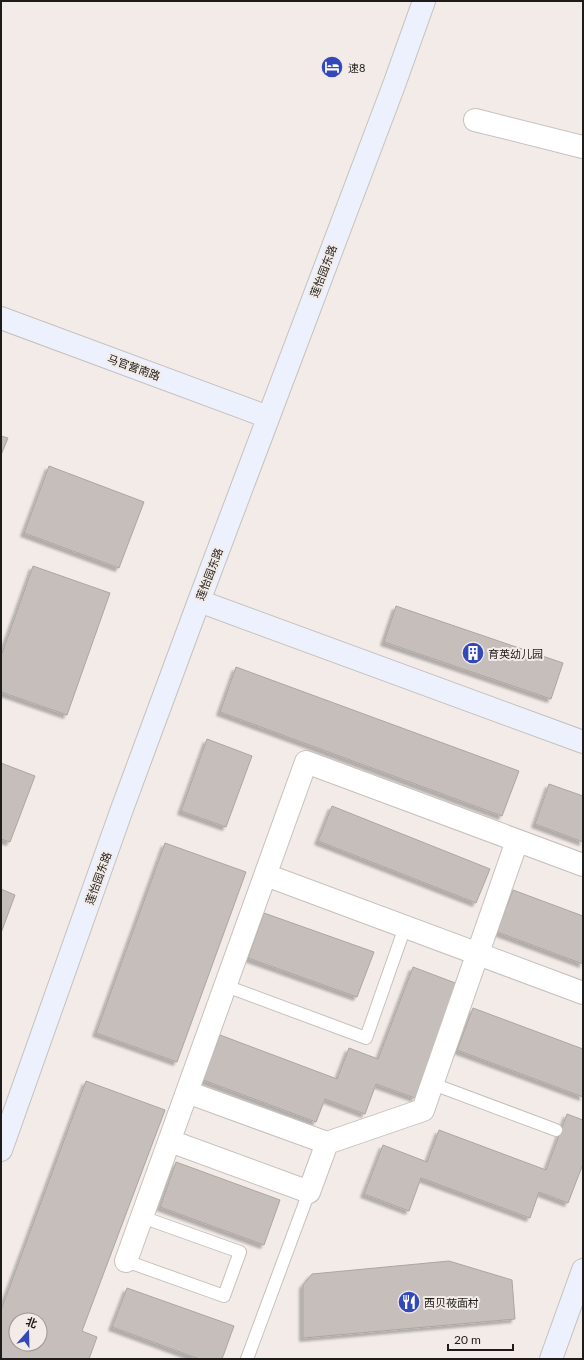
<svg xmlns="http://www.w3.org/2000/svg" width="584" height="1360" viewBox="0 0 584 1360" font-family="Lato,'Noto Sans SC',sans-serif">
<defs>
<filter id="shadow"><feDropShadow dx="-3.5" dy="3.5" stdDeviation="1" flood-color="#0004"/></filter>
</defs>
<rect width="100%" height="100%" fill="#f2ebe7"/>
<path fill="#c5bebb" stroke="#aca6a3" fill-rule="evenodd" filter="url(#shadow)" d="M1,436L8,438L1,455Z
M49,466L144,502L119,568L24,533Z
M33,566L110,593L67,715L1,692V656Z
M396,606L563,663L551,699L384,642Z
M236,667L519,771L502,816L220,712Z
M207,739L252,756L226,827L181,811Z
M1,763L35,776L10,842L1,839Z
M549,784L583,796V842L535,824Z
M332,806L490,869L476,903L318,841Z
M165,843L246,872L177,1062L96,1033Z
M1,889L15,895L1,933Z
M513,890L583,916V964L497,932Z
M264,913L374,952L357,997L248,958Z
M413,967L458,984L415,1098L376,1084L365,1114L325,1099L316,1122L203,1080L220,1035L337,1079L349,1048L378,1059Z
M473,1008L583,1049V1097L457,1050Z
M86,1081L165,1110L82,1331L97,1337L89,1359H1V1310ZM16,1320H40V1344H16Z
M567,1114L583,1120V1164L568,1203L539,1192L530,1218L421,1178L409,1211L364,1194L383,1145L427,1162L439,1130L546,1170Z
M176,1162L280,1200L264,1245L160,1207Z
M449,1261L512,1280L515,1319L303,1338V1285L312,1274Z
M127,1288L234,1326L222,1359H199L112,1327Z"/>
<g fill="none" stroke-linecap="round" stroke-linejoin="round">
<g stroke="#c7c1bd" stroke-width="14">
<path id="lane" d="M226,986L366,1038L405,927
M433,1084L556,1130
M126,1261L224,1296L240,1252L142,1217
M247,1359L309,1192"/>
</g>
<g stroke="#c7c1bd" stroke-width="24">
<path id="street" d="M475,120L583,147
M266,875L583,993
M170,1141L309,1192L327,1143L187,1092
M327,1143L423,1110L517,841
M126,1261L306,762L583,865"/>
</g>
<g stroke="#c7c1bd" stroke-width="24">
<path id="secondary" d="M1,318L268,417
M199,601L583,742
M1,1150L122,809L199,601L394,85L424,1
M551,1359L583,1270"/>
</g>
<use href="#lane" stroke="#fff" stroke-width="12"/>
<use href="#street" stroke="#fff" stroke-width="22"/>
<use href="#secondary" stroke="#ecf1fd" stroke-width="22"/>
</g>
<defs>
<g id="hotel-disc" transform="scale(1.15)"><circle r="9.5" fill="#3348b9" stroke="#f2ebe7"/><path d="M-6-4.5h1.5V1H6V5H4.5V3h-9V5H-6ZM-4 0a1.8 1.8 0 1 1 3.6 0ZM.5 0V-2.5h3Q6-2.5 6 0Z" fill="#fff"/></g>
<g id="building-disc" transform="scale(1.15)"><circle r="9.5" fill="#3348b9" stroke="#f2ebe7"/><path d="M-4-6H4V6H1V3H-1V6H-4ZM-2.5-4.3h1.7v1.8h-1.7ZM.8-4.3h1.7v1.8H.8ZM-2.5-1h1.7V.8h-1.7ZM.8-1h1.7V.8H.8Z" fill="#fff"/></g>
<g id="restaurant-disc" transform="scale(1.15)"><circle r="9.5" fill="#3348b9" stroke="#f2ebe7"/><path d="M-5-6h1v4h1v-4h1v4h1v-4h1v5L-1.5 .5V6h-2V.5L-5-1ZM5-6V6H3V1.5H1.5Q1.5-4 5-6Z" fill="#fff"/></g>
</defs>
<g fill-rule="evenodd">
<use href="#hotel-disc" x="332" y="67"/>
<use href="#building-disc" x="473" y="653"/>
<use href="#restaurant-disc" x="409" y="1302"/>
</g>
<g text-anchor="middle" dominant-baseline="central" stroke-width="4" stroke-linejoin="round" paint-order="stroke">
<g font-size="11" fill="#1e1c1a" stroke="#f2ebe7" text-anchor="start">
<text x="348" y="67">速8</text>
<text x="488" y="653">育英幼儿园</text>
<text x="424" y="1302">西贝莜面村</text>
</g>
<g font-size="11" fill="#1e1c1a" stroke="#f2ebe7">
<text transform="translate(323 271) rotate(-69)">莲怡园东路</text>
<text transform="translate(134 367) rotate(20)">马官营南路</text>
<text transform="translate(209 574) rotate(-69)">莲怡园东路</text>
<text transform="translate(98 878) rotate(-70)">莲怡园东路</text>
</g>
</g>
<rect width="584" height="1360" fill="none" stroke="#1e1c1a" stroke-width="4"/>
<g transform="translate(28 1332) rotate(20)"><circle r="19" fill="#f2ebe7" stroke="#9d9895"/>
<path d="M0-3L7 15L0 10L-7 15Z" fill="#3348b9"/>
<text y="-6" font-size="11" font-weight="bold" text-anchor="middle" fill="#1e1c1a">北</text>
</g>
<path d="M448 1344v6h65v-6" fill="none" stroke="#1e1c1a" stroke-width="2"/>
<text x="454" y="1344" font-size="12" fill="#1e1c1a" stroke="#f2ebe7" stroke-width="3" paint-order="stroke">20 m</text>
</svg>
